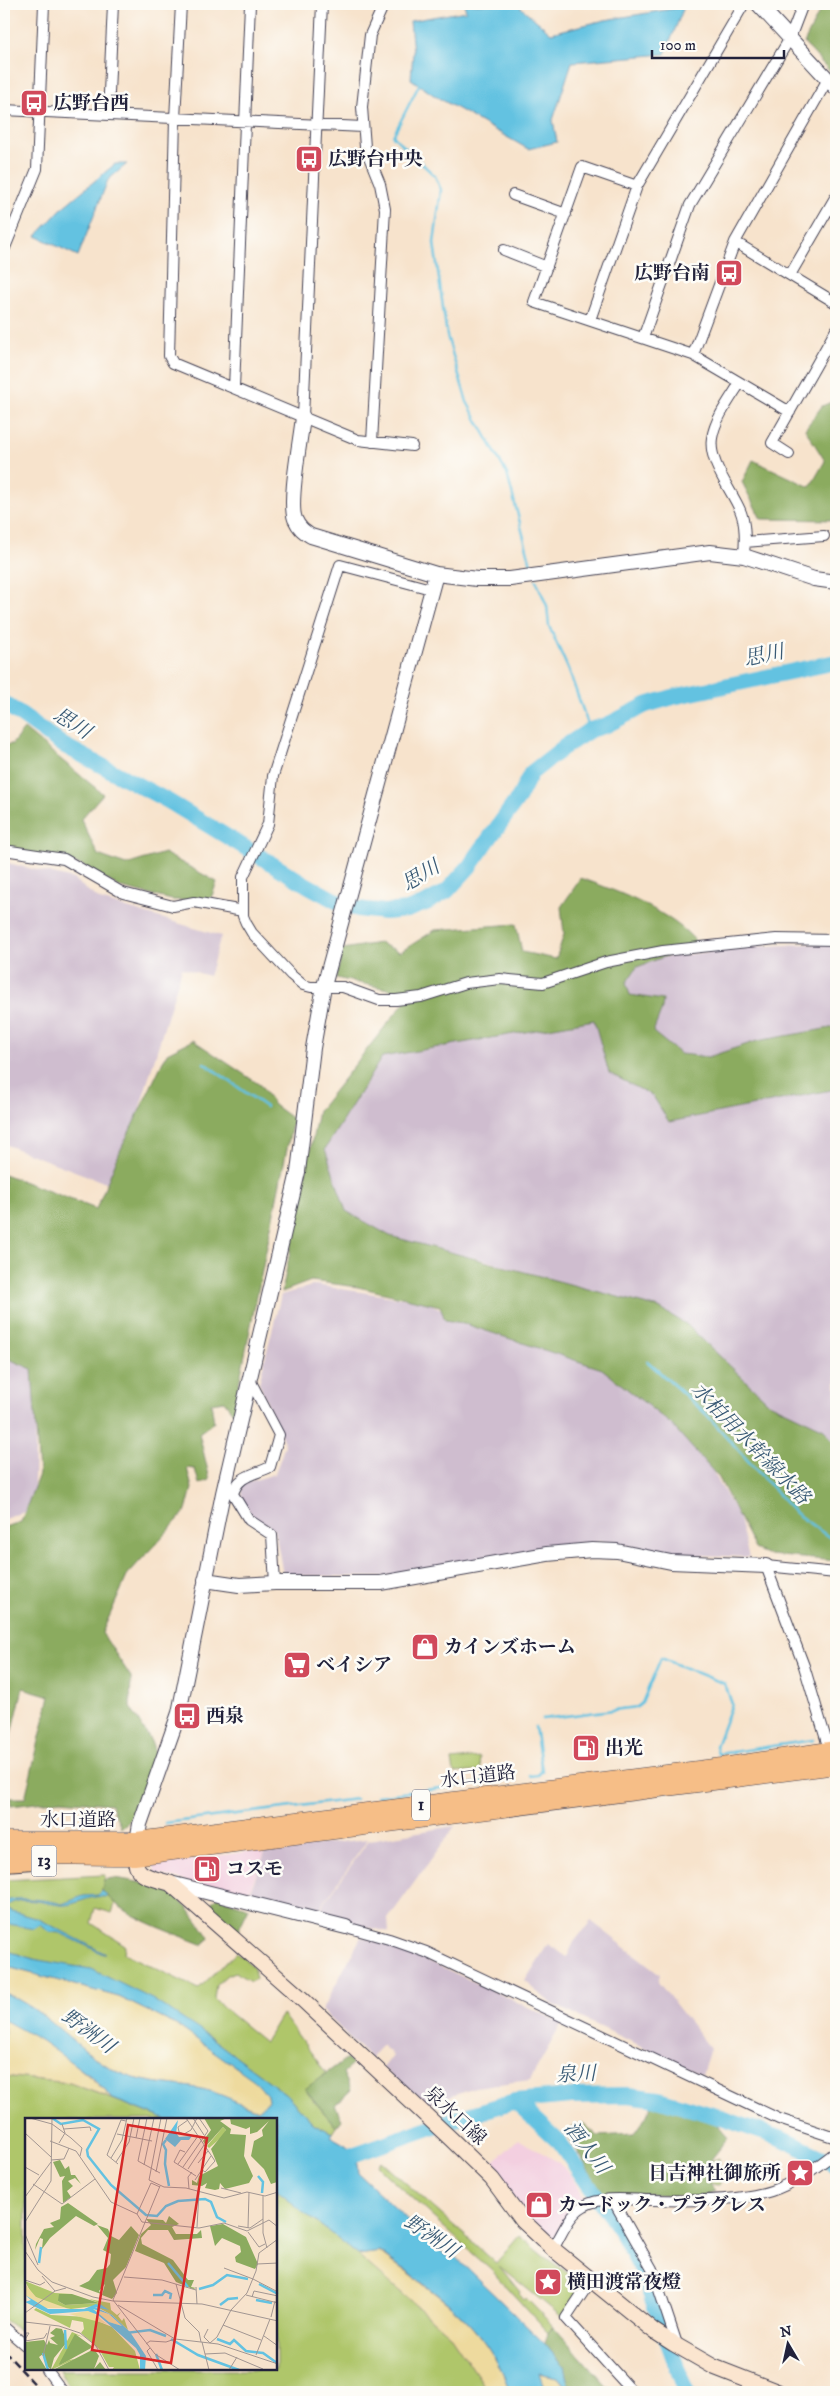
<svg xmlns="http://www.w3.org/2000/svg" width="840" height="2396" viewBox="0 0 840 2396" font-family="'IM FELL DW Pica','Noto Serif JP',serif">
<rect width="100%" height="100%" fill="#fdfcf7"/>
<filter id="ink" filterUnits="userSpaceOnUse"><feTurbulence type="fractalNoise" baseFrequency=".02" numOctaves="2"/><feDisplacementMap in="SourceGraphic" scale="10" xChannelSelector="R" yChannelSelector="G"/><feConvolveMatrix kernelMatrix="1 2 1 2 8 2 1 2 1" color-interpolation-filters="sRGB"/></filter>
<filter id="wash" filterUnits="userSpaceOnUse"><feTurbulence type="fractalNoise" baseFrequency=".0096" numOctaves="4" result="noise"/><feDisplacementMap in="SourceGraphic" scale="20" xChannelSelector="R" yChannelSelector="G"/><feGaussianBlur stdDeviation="1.12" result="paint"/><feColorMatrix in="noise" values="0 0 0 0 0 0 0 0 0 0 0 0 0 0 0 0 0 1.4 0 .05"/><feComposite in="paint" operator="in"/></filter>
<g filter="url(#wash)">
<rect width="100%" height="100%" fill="#f7e3cc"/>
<path fill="#f3cfe0" d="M266,1849L247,1897L155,1873L154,1865Z
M518,2139L558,2162L572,2176L584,2201L576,2206L553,2241L532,2222L489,2167Z"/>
<path fill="#cfbdcf" d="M4,862L73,879L100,900L221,936L209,976L182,968L123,1163L106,1183L4,1144Z
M827,943L836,944V1454L770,1407L655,1309L488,1261L387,1237L344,1212L323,1148L381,1055L642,960L750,947Z
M315,1285L427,1302L476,1328L601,1367L697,1444L738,1516L749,1557L675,1554L601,1541L381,1577L283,1575L275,1530L253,1516L242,1503L241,1484L275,1474L285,1445L259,1383L281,1295Z
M4,1352L38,1359L33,1509L4,1519Z
M455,1826L388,1919L389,1932L316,1915L369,1840Z
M368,1839L316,1914L248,1897L266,1850Z
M591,1921L660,1974L658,1982L710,2048L702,2075L552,2004L525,1981L548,1944L567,1957L574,1942Z
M361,1937L403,1949L562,2023L530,2080L475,2087L422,2106L383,2068L393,2055L382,2045L370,2058L322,2010Z"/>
<path fill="#afc66b" stroke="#687453" d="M480,1757L481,1771L454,1773L452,1760Z
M105,1875L102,1891L115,1904L112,1913L95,1908L91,1923L125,1945L124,1953L198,1989L236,1953L253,1966L256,1979L250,1982L236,1972L227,1975L216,1985L214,1998L222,2007L265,2042L282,2014L327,2074L305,2090L336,2127L332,2133L313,2123L286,2094L207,2035L38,1960L4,1950V1880Z
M4,2076L70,2083L167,2120H26V2335L4,2320Z
M719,2158L720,2185L703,2184L702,2172L706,2163Z
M381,2161L496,2263L519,2236L543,2256L584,2284L562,2317L499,2266L520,2292L519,2294L524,2300L526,2298L553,2326L548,2333L491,2270L383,2172L378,2165Z
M276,2190L358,2255L451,2336L489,2392H73L59,2370H276Z"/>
<path fill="#8bab5f" stroke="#56664d" d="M823,4H836V78L804,43Z
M836,400V520L761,519L742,482L753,460L810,487L825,461L805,429L822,406Z
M24,729L103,794L81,819L98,855L126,865L164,853L217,882L210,901L172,900L121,888L82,865L4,847V745L12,744Z
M581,878C619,892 673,912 698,944L637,967L626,983L630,995L663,1000L662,1009L653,1032L680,1054L708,1057L757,1041L836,1027V1089L669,1122L653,1096L609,1073L594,1020L382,1057L325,1149L346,1211L390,1236L659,1308L686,1324L769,1403L824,1429L836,1445V1561L769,1555L755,1549L719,1478L671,1424L602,1369L462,1323L445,1320L440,1306L358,1287L311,1281L282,1292L318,1111L411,994L336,978L343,949L379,943L400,952L435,930L516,924L522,952L556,959L564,934L561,907Z
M193,1040L260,1085L274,1105L293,1119L233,1413L224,1401L211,1403L214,1422L199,1433L210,1480L199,1484L195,1469L187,1468L192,1488L186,1511L128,1574L102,1633L131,1677L130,1707L152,1743L157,1759L131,1819L121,1828L111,1804L61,1800L11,1806L10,1798H25L50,1696L23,1688L11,1738L4,1736V1527L21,1522L39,1474L32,1369L4,1357V1174L96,1209L121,1149L167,1053Z
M113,1878C164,1885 181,1892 209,1938L204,1945C170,1931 127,1919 102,1891L104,1880Z
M217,1897L249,1908L236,1935L215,1918L209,1905Z
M347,2058L353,2064L343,2073L351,2090L335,2105L342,2120L336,2127L305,2089Z
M652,2104L712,2119L728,2138L703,2170L707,2183L715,2190L702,2197L636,2193L606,2195C589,2178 581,2152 566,2132L572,2126L583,2123L598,2136L634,2134L646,2117Z
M553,2326L612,2392H570L564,2367L545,2344L548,2333Z"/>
<path fill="#eeda9e" stroke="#887e6c" d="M4,1966L119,1997L178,2026L254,2079L267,2095L268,2101L258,2110C238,2103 217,2092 197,2088C169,2083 142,2084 116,2071C75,2049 47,2010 4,1993Z
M4,2020C41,2036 85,2070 113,2099L70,2083L4,2076Z
M379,2252C435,2294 487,2323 510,2392H489L451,2336L358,2255Z
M538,2373L558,2377L569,2392H546Z"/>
<path fill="#63c2e1" stroke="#42728e" d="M464,4H517L551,33L605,20L684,7L665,54L572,62L553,120L557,142L528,149L435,96L411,79L413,52L410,21L466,11Z
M115,164H127L108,180L78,256L36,236L63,207Z
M102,1891L107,1895L105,1897C89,1894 74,1907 60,1905C45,1903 19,1895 7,1906L5,1909L39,1919L106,1954H103L60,1933L50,1932L40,1925L34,1929L4,1923V1906L9,1900C22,1897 50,1900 62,1904L83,1896L98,1895Z
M4,1950L38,1960L91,1969L152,1999L207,2035L286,2094L313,2123L332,2133L330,2136L351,2148L357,2146L362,2153L357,2163L358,2173L446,2256L451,2253L545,2344L564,2367L570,2392L558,2377L539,2373L546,2392H510C487,2323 435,2293 380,2252L358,2255L276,2190V2120H167L113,2099L93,2078L42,2041L4,2020V1993C47,2010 75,2049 116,2071C142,2084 169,2083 197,2088C217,2091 238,2103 257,2110L268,2101L267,2095L254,2080L178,2026L119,1997L4,1966Z"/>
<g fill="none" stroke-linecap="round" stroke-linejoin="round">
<path stroke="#63c2e1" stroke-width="2.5" d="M419,85L393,136L435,176L441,190L434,243L447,336L467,402L507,474L533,572
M536,580L547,606L549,626L569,671L590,730
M204,1063L266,1107
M647,1361L706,1414L795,1513L836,1542
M542,1719L637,1707L642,1703L661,1658L725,1684L732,1704L716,1746L718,1754L813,1740
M530,1776L538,1775L542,1771L535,1727
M377,1796L512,1779
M165,1823L356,1799
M835,2164L836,2163"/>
<path stroke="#63c2e1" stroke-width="16" d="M4,703L63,745L168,801L307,885L338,902L358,909L385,912L407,910L426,903L447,891L469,867L519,797L531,773L564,747L590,730L607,725L646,705L673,697L836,662
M515,2101L560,2143L620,2230L642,2271L686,2392
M341,2159L452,2120L515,2101L571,2096L628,2095L658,2099L712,2115L780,2138L836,2164"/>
</g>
</g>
<g filter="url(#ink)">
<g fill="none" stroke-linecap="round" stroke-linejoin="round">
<g stroke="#423f51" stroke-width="12">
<path id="minor" d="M181,4L175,119L169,356L173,363L358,440L412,446
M4,110L363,127
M108,115L113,4
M637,186L582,167L534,302L693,355L790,412
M513,195L566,214
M735,242L836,303
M4,250L37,169L44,4
M504,250L547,267
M790,275L836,196
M590,320L637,186L744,4
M643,338L690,205L790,38L803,4
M693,355L735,242L828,79
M740,383C730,399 715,419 712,438C708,462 731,489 740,510C746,524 745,541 744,556
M234,388L250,4
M303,417L322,4
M372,442L385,209L380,184L365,147L362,107L370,35L384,4
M789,454L772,443L836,330
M745,542L824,536
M431,589L340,565L273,776L268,824L243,877V916L246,923L252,933L291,975L303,985L311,987H343L379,1000H396L421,997L466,983L500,979L543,983L606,962L663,951L776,939L836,940
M4,850L64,859L123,893L173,906L194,902L243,911
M251,1382L279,1435L270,1467C254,1475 238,1475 233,1494L249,1520L272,1535L275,1583
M831,1756L804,1666L766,1566L836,1573
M346,1927L389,1939L426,1952L779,2119L836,2138
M613,2200L652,2269L678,2347
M553,2249C562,2234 569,2214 584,2206C603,2195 632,2200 652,2200C684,2201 741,2201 771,2191C795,2183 816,2168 836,2152
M592,2279L566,2318L633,2392
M4,2327L26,2346
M47,2370L63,2392"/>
</g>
<g stroke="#423f51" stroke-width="16">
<path id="tertiary" d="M758,4L836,88
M303,417C301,438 288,502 295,519C299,528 303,531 311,536L436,574L477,579H510L710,552L744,556L814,579L836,582
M205,1580L239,1585L275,1583H381L547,1554L592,1550L617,1551L671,1562L766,1566
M137,1841L140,1824L179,1713L223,1493L298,1172L313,1048L324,986L436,574
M170,1883L346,1927"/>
</g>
<g stroke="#423f51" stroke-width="17">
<path id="secondary" d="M137,1845C130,1876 145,1876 170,1883L302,1999L451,2139L492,2179L523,2221L553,2249L654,2331L674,2344L714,2367L778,2392"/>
</g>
<g stroke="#423f51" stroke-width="18">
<path id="primary" d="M4,1863L34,1861"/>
</g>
<g stroke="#423f51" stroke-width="19">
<path id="trunk" d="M4,1841H137L722,1767L836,1750
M4,1853C47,1856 91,1856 134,1856L836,1765"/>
</g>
<use href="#minor" stroke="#fff" stroke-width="10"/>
<use href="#tertiary" stroke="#fff" stroke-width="14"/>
<use href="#secondary" stroke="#fbe5cf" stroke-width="15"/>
<use href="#primary" stroke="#f6be87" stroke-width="16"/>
<use href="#trunk" stroke="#f6be87" stroke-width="18"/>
<path stroke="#22223b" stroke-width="2.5" stroke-dasharray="8 4" stroke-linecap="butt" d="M4,2351L42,2392"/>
</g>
</g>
<defs>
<g id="bus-square" transform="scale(1.4375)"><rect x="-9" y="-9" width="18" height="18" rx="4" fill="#d1495b" stroke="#fdfcf7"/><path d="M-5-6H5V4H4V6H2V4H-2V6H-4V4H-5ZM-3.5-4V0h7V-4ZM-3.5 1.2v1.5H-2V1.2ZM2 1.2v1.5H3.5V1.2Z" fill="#fff"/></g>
<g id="shop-square" transform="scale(1.4375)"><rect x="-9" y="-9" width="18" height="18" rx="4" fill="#d1495b" stroke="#fdfcf7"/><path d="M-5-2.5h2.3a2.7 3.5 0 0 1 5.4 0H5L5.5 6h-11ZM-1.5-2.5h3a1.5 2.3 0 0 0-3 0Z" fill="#fff"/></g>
<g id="supermarket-square" transform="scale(1.4375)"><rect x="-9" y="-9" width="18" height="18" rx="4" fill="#d1495b" stroke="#fdfcf7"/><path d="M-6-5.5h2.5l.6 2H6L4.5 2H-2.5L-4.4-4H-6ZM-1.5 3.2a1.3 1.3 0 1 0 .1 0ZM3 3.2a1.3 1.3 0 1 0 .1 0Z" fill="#fff"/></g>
<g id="fuel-square" transform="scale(1.4375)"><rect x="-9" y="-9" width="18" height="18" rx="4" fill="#d1495b" stroke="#fdfcf7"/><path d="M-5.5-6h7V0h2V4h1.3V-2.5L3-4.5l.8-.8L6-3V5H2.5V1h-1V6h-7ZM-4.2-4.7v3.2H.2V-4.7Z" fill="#fff"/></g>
<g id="sight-square" transform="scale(1.4375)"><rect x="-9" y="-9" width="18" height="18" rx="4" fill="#d1495b" stroke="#fdfcf7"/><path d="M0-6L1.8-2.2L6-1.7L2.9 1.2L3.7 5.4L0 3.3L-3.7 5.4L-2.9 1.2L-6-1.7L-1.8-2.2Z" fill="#fff"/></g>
</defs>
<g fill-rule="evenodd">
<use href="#bus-square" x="34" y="103"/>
<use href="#bus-square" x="309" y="159"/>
<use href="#bus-square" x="729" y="273"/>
<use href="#shop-square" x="425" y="1647"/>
<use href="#supermarket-square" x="297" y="1665"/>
<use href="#bus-square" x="187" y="1716"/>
<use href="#fuel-square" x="586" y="1748"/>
<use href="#fuel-square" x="207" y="1869"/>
<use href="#sight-square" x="800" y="2173"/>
<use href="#shop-square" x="539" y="2205"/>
<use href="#sight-square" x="548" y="2282"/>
</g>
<g text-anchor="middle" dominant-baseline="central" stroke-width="5" stroke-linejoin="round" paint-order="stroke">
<g fill="#fdfcf7" stroke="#646373" stroke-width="1">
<rect x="412" y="1789.5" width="18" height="31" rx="4"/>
<rect x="31.5" y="1845.5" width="25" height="31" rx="4"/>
</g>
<g font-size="18" font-weight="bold" fill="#22223b">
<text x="421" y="1805">1</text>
<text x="44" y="1861">13</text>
</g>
<g font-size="19" font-weight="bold" fill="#22223b" stroke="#fdfcf7" text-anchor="start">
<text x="53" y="103">広野台西</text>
<text x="328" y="159">広野台中央</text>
<text x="710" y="273" text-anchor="end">広野台南</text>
<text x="444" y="1647">カインズホーム</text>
<text x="316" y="1665">ベイシア</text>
<text x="206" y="1716">西泉</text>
<text x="605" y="1748">出光</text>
<text x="226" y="1869">コスモ</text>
<text x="781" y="2173" text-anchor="end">日吉神社御旅所</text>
<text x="558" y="2205">カードック・プラグレス</text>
<text x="567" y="2282">横田渡常夜燈</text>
</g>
<g font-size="19" fill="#22223b" stroke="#fdfcf7">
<text transform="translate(478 1777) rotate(-7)">水口道路</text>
<text x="78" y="1820">水口道路</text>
<text transform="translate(455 2116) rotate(43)">泉水口線</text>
</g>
<g font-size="20" font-style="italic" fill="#395a75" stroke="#fdfcf7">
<text transform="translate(764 656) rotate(-12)">思川</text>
<text transform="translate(72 724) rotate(32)">思川</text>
<text transform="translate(421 876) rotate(-31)">思川</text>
<text transform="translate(750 1444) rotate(46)">水柏用水幹線水路</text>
<text transform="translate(88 2032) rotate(36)">野洲川</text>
<text transform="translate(576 2075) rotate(-3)">泉川</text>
<text transform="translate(586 2148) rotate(52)">酒人川</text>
<text transform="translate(431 2237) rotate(34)">野洲川</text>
</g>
</g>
<g transform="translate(25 2118)">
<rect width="252" height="252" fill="#f7e3cc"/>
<path d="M198,9L201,12L198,18L184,30L182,28ZM0,163L30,175L47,176L33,183L40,187L74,185L64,181L85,185L86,192L92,197L96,194L93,198L97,203L99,200L103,212L87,197L70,188L46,191L25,187L7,177ZM11,190L26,197L63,199L87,209L110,233L115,252H87L89,249H84L74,231L56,215L59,211L58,204L47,202L45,210L9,192ZM47,214L58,219L51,217L35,247L44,242L50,241L26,252Z" fill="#afc66b"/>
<path d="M179,0H202L195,3L206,11L205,16L221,17L219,38L228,58L224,65L200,71L195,65L194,71L190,72L180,70L182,65L177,68L167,67V62L172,65L174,58L193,48L186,31L201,12L198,9L181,28L178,23L186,12ZM205,0H252V64L246,66L239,51L226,38L229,23L238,18L237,12L244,3L232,14L225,16V9L221,11L206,6ZM35,42L40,51L44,48L46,57H50L56,66L50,60L43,63L48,68L42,73L46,79L38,85L37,63L40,58L35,59L28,44ZM43,85L73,106L69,108L51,98L25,120L17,131L18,121L15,120L10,132L11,126L19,111L29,109L25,105L35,101L36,89ZM144,98L154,106L147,109L151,116H172L176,112L177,120L149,122L143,112H123L116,120L117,126L148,142L163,162H169L166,169L171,170L168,171L151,164L139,145L110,133L116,116L126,107L121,101L138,102L141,105ZM198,106L221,119L233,146L230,151L211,144L210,139L216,134L215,128L197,120L190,128L185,108ZM72,107L83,111L86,118L94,122L106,108L114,117L101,149L88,162L92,175L87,181L77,177L80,166L74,173L76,176L54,168L64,163L72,152L82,150L85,146L86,136L78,132L83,120ZM34,176H47L74,185L40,187L33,183ZM31,210L37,211L42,224L29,240L26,251L21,248L18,236L14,239L22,252H0V224L19,222L22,227L24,222L25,225L33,227L25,220L30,218L25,215ZM50,216L68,229L35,247L34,246ZM69,231L74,238L69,251L75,244L81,252H28Z" fill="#8bab5f"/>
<path d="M0,166L11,179L41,190H20L0,177ZM67,191L84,196L97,208L84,204ZM67,194L82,206L44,196L63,193Z" fill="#eeda9e"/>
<path d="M153,2L151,15L154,19L167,18L164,22H156L150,29L140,21ZM0,177L23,191H59L71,186L73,187L76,186H84H75L84,192L70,189L87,197L105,214L121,238L120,252H115V237L111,230L73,197L63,193L25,196L0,184L6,182ZM68,191L84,196L97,208L84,204Z" fill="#63c2e1" fill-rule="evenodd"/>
<path fill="none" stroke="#63c2e1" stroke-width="2.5" d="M27,0L36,6L58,2L74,11L62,32L63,38L86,67L121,97L132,98L141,88L153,83L180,81L186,84L192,99L201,104M141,22L138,26L141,32L140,46L144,68M233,58L238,64L237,75M14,145L16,129M143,145L163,169M234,166L253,176M174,171L188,167L202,157L223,161M128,177H137L140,173L146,176L145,181M231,182L247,185M195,187L203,181L213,180M40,212L41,231M101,215L125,212L141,218M146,221L173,237L214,252M192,221L205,226L209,222L221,233L238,235L252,245M18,235L23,252M131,236L137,252"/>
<path fill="none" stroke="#a29692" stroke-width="1" d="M5,0L27,6L46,20L57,30L55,38M122,0L113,43L135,55M136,0L124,62L139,69L161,70L199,80L222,74L240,78L253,74M161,0L190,43L180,54L176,51M168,0L179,17M163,2L153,9L154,14L159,16L166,12L172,0M39,11L65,9L66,13M0,15L26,39M92,16L127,23M111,20L115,0M25,23L51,33L86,84L112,96M34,25L40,15L37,6M160,34L155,32L149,44L171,58M86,40L97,22L102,0M26,42L39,41L44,30M91,44L104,24L109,0M173,45L183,33M93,46L82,37L96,2L101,3M153,46L173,18M119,47L129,0M0,49L14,57M158,49L183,13L174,0M163,51L179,27M131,54L142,0M170,62L186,38M8,66L37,86L70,61M135,69L126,65L122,74L112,96L117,104L174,110L199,105L222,113L244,102L253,109M196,70L216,75M164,71L163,59L167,54M238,78V115L242,130M0,79L26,44M0,104L26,63L27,0M213,108L225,110L238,101M172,109L174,74M223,110L224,74M223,114L234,129L240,126M0,116L13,147M0,133L13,152L27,164L68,179L88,183L177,186L253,203M232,146L253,145M199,150L228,161M17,158L30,173M99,159L137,162L171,172M228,161L253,174M0,162L15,167L20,164M151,166L160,200L174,214L176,224M171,169L172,186M221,177L253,185M227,179L229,173L253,178M88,182L135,68M88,182L130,236L155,252M93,187L150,221L193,226L253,246M206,192L222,175L231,153L234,135L253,121M0,195L30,173L41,170M246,199L250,183M0,204L34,208L55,215L71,228L84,252M198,207L236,222M183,211L179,219L185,225L192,219L206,192M239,218L253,228M0,223L19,220L22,215M1,223V215H4L1,220M177,224L184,252M121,226L125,223L141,224L150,221M125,230L122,233L133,252M180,236L200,235L238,251M231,237L245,201M18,238L25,208M204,252L212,239"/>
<path fill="#d62828" fill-opacity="0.15" stroke="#d62828" stroke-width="2.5" d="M103,7L182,20L146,245L67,232Z"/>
<rect width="252" height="252" fill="none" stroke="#22223b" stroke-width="2.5"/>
</g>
<rect width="840" height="2396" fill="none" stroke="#fdfcf7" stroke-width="20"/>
<g transform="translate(788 2344) rotate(351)" stroke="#fdfcf7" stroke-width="4" paint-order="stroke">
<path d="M0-4L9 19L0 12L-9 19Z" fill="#22223b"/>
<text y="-8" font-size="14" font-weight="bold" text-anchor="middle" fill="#22223b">N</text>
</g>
<path d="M652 50v8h132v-8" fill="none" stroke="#22223b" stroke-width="2.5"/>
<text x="660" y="50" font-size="15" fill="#22223b" stroke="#fdfcf7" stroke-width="4" paint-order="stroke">100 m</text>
</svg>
